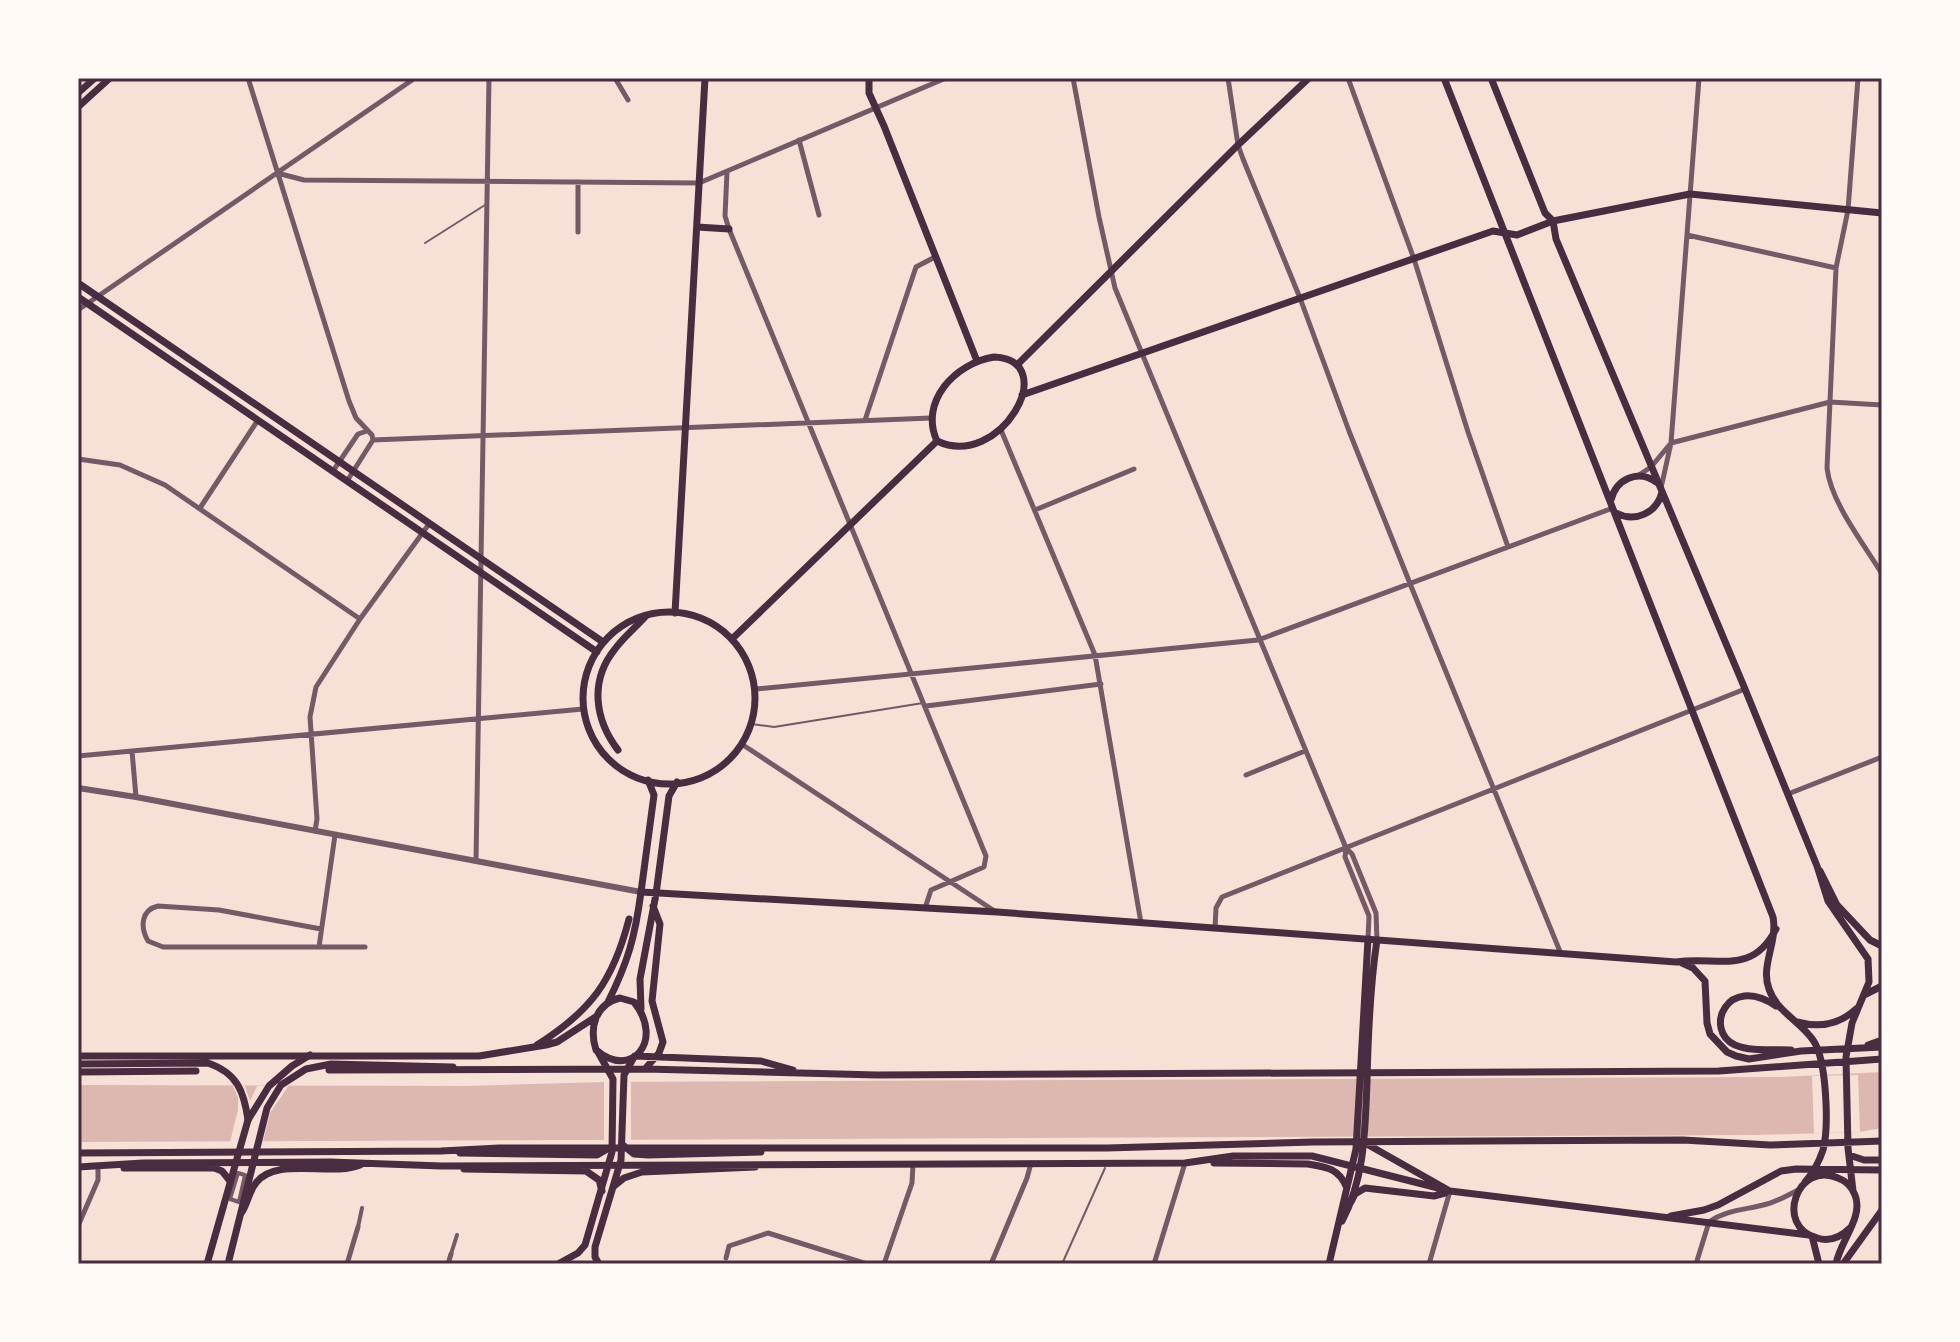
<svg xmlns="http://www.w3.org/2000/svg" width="1960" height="1342" viewBox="0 0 1960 1342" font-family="'Archivo Narrow',sans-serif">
<rect width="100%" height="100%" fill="#f7e1d7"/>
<path fill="#dcb8b0" d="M1882,1072V1128L1860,1132L1757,1135L78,1142V1085L467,1086L604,1082L1781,1077Z"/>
<path fill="#f7e1d7" d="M1858,1075L1860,1132L1814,1133L1812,1076Z
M604,1082H631V1140H604Z
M289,1085L270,1113L263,1142H230L238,1110V1098L233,1086H245L250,1101L257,1086Z"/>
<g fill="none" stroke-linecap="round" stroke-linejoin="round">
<path stroke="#755966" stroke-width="2" d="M425,243L485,205
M752,724L774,727L923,703
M1062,1264L1105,1168"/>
<path stroke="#755966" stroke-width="4" d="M238,1173L245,1175L239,1202L230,1199Z
M358,1227L362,1208
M451,1254L457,1235"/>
<path stroke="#755966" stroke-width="5" d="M248,78L349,401L356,418L372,435L373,440
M615,78L628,100
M1073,78L1099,217L1115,288L1346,848L1352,854L1376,913L1377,940
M1228,78L1238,145L1243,159L1300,298L1349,431L1413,591L1561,954
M1348,78L1414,259L1468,432L1508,547
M1858,78L1848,210L1836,268L1827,468C1831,503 1864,544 1882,574
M799,140L819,215
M727,172L725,216L729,229L986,856L984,867L931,890L925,908
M277,173L304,180L699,183L946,78
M578,232V182
M1687,235L1836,268
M78,310L415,78
M865,420L916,267L935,257
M1001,430L1095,655L1141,923
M373,440L931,418
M78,459L120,465L165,485L360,619
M333,471L358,434L367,431
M1639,475L1651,467L1671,443L1830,402L1882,405
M347,481L373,440
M1661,488L1671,443L1699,78
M200,508L258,420
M1035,510L1134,469
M756,689L1258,640L1613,508
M926,706L1101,684
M743,745L996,912
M132,751L136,797
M78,756L583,709
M1246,775L1305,751
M1788,794L1882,757
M315,831L317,819L310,717L316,687L360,619L429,524
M1346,849L1345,857L1369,916L1368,939
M476,861L489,78
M1215,928L1216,908L1222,897L1745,689
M321,929L219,910L158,906C141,910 140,927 148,941L163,947H365
M319,947L335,835
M78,1226L98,1180V1167
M726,1258L729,1246L768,1233L867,1264
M347,1264L358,1227
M448,1264L451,1254
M884,1264L912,1183L913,1164
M991,1264L1027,1178L1031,1163
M1154,1264L1185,1163
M1429,1264L1450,1191
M1696,1264L1709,1222C1727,1209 1747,1210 1767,1204C1778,1201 1788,1195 1798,1190"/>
<path stroke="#755966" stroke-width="6" d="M78,788L136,797L641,892"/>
<path stroke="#4a2c40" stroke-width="7" d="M869,78V93L884,126L977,361
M78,93L95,78
M78,107L110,78
M697,227L729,229
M78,283L603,642
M78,297L597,652
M994,357C1063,360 1000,471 937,441C919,402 955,363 994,357Z
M1018,364L1238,145L1309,78
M1022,395L1493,231L1517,235L1553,221L1690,194L1882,213
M583 698a86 86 0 1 1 172 0a86 86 0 1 1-172 0Z
M675,613L705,78
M733,638L937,441
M641,892L654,795L648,780
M656,894L669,796L677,782
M1342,1221C1365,1178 1365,1130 1367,1082C1368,1035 1370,986 1377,940
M207,1264L248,1120L269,1086L292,1066L310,1055
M228,1264L267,1108L281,1085L306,1069L331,1064L453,1067
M558,1264L578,1253L585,1245L612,1152L613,1079L598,1052
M599,1264L595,1257V1247L621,1160L624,1075L634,1057
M1329,1264L1356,1149L1368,939"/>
<path stroke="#4a2c40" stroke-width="7" d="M1444,78L1773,917C1778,942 1760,966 1769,989C1777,1012 1800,1021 1813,1040C1827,1060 1829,1127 1823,1150C1819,1162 1813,1173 1805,1182
M1491,78L1545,213L1553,221L1556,239L1745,689L1817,866L1828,901L1868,959L1869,982L1852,1023L1846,1057L1848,1148L1853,1191
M1611,500C1616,479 1638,469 1656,482
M1616,513C1635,523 1657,513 1662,492
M618,750C595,720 589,681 615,649C624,637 636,627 646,616
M1820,871L1837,905L1870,940L1882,946
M1682,963L1693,968L1705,981L1707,1023L1710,1034L1727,1052L1736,1056L1749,1059L1801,1051L1882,1047
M1866,994L1882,986
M620,998L634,1002C665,1041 631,1080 596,1050C589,1028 595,1004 620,998Z
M608,1002C628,962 635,937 641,892L997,912L1676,962C1718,956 1752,976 1776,929
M1776,1006C1727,973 1703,1030 1735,1045C1751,1052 1774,1049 1791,1050
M641,1009L640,979L656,894
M1797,1022C1819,1028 1839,1025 1856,1009
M537,1045C591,1011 613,981 629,919
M1868,1045L1882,1040
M78,1056H479L546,1045L557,1042L597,1016
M635,1056L761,1061L793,1070
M78,1064L208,1063C237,1073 244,1091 248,1120
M645,1069L659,1053L663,1042L652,1001L660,924L653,906
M329,1070L645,1069L877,1075L1719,1071L1882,1059
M78,1072L196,1071
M1365,1143L1448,1190
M624,1146L634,1154L648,1155L761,1152
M78,1153L441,1151L499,1148H1107L1313,1142L1683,1140L1770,1145L1882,1141
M460,1153L597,1155L609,1148
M1849,1155L1864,1160H1882
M1214,1163L1308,1164C1326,1167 1338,1168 1346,1186
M78,1167L143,1163L330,1162L442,1166L1185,1163L1233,1156H1312L1450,1191L1809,1235
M124,1168H214L222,1171L230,1181
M464,1169L586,1171L599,1180L602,1191
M614,1186L624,1178L642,1172L755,1167
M1351,1202L1355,1194L1365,1188L1434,1196L1445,1193
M242,1212C248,1203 249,1191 256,1183C276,1156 331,1177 360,1165
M1671,1216L1704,1210L1718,1205L1781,1171L1796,1169L1882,1170
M1812,1236L1819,1264
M1836,1264C1840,1241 1864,1217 1855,1195C1852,1187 1846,1181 1838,1178C1797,1160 1774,1227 1817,1238C1830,1242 1841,1237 1850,1228
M1843,1264L1882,1210"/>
</g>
<rect width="1960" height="1342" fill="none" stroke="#fffaf5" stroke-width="160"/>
<rect x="80" y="80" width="1800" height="1182" fill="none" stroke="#4a2c40" stroke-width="3"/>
</svg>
